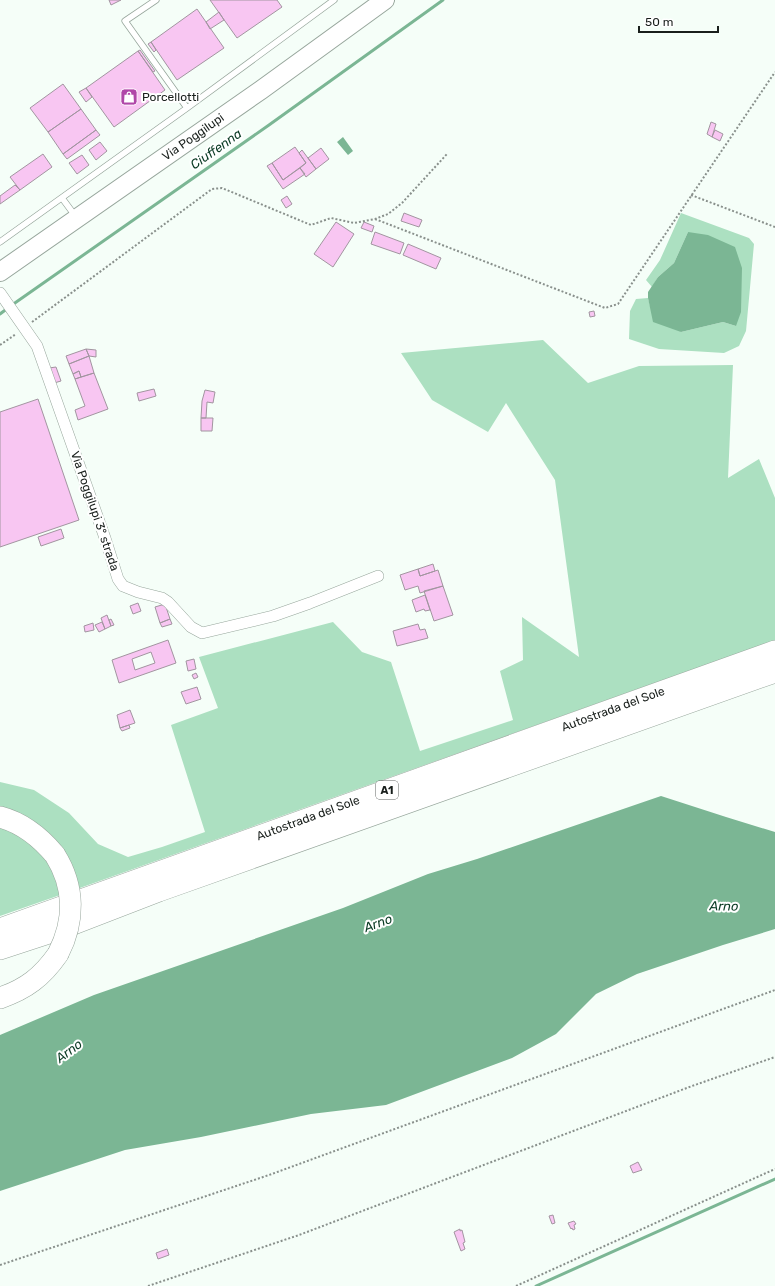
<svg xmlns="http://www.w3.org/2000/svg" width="775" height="1286" viewBox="0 0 775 1286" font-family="Rubik,sans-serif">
<rect width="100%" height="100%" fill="#f5fef8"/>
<path fill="#ace0c1" d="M681,213L749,238L754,244L746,331L739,346L724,353L659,349L629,339L630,311L636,299L648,298L650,306L681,332L723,322L736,326L688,232L674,263L658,277L652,287L646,280L660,260Z
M543,340L588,383L639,366L733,365L728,478L759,459L775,498V640L77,889L0,810V782L34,790L69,813L98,844L128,857L162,847L205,832L171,725L218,708L199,657L333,622L362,652L391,662L420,751L513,720L500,671L523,660L522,617L579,657L555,480L506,403L488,432L432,400L401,353Z
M0,824L46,853L63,894L0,916Z"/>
<path fill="#7bb694" d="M343,137L353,151L348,155L337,142Z
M688,232L708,235L735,247L742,268L741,312L736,326L723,322L681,332L653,322L648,298V292L658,277L674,263Z
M661,796L726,817L775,832V929L723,945L637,974L596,994L556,1034L512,1058L386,1105L311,1114L201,1137L125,1150L0,1191V1035L94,995L343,908L428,874L477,859Z"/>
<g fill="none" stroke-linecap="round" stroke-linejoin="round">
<path stroke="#7bb694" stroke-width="3" d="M12,305L269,125L443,0
M0,314L8,308
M536,1286L775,1179"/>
</g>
<path fill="#f8c6f2" stroke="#a295a0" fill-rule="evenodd" d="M109,0H121L111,5Z
M210,0H277L282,7L237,38Z
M197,9L224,48L177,80L151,42Z
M219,12L224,20L210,29L206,22Z
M151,42L156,50L154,52L148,44Z
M140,50L155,71L153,72L138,51Z
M138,51L165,90L114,127L86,88Z
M63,84L81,109L48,132L30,108Z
M86,88L92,97L86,102L79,92Z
M81,109L96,130L63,154L48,132Z
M711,122L716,124L712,137L707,134Z
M96,130L100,135L67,159L63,154Z
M715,130L723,134L720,141L712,137Z
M100,142L107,151L96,160L89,150Z
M295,147L306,163L283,180L272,163Z
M321,148L329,159L316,169L308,158Z
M302,150L316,169L306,177L300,168L306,163L299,153Z
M43,154L52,167L20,190L10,177Z
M82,155L89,165L77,174L69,163Z
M272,163L283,180L300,168L305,174L283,189L267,166Z
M15,185L20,190L0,204V196Z
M287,196L292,204L286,208L281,200Z
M404,213L422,220L419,227L401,221Z
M336,222L354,234L333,267L314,254Z
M364,222L374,226L372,232L361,228Z
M375,232L404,243L400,254L371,244Z
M408,244L441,258L436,269L403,255Z
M594,311L595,316L590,317L589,312Z
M86,349L96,350V357L89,356Z
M86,349L89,356L69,364L66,356Z
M89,356L94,373L81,377L79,371L73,374L69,364Z
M56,367L61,381L54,383L49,368Z
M79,371L81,377L75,379L73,374Z
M94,373L108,409L78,420L75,410L85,406L75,379Z
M154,389L156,396L139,401L137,393Z
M205,390L215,392L213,403L207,402L206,418H201L202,401Z
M38,399L79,520L0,547V412Z
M201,418H213L212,431H201Z
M61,529L64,538L41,546L38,537Z
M433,564L435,571L420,576L418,569Z
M418,569L420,576L438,570L443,586L420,593L418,586L405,590L400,575Z
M443,586L453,615L434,621L424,591Z
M425,595L430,610L425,611L424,609L416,612L412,600Z
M138,603L141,611L133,614L130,606Z
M165,604L170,619L160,623L155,607Z
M107,615L111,626L105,629L101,618Z
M111,619L114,625L111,626L109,620Z
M170,619L172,624L162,627L160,623Z
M102,622L105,629L99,632L95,625Z
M93,623L94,630L85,632L84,626Z
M418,624L420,630L425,629L428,638L397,646L393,631Z
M168,640L176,663L119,683L112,660ZM151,652L155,663L135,670L132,659Z
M194,659L196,669L188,671L186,661Z
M196,673L198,677L194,679L192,675Z
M197,687L201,699L186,704L181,692Z
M130,710L135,723L120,728L117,715Z
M129,725L130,728L122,731L120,728Z
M638,1162L642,1170L633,1173L630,1166Z
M553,1215L555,1223L552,1224L549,1216Z
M574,1221L576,1224L574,1225L575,1229L573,1230L572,1228L571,1229L568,1223Z
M460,1229V1231L462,1230L465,1242L463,1243L465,1249L461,1251L454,1232Z
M167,1249L169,1255L158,1259L156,1253Z"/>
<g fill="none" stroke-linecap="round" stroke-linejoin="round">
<g stroke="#97a69c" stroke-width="7">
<path id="lane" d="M156,0L125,21L187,108
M62,198L76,217
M0,242L187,108L334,0"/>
</g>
<g stroke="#97a69c" stroke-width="12">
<path id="street" d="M0,293L37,346L105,538L118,579L123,586L138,592L162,598L168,602L191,627L202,633L273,616L310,603L378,576"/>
</g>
<g stroke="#97a69c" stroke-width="20">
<path id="primary" d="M0,272L261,90L385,0"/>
</g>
<g stroke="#97a69c" stroke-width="22">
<path id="highway" d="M0,817C23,823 40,837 55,855
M0,929L775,651
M0,949L58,930L159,891L775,672
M0,998C26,989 42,977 58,954"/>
</g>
<path stroke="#89908c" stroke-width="2" stroke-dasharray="2 2" stroke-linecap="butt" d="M691,195L775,227
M375,219L605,308L618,304L775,72
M32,322L212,189L222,188L311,225L331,218L354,223L375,219L388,214L402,203L447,154
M0,345L16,334
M0,1265L269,1175L775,990
M148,1286L299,1235L692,1086L775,1057
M516,1286L775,1169"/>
<use href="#lane" stroke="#fff" stroke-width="5.5"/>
<use href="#street" stroke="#fff" stroke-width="11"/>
<use href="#primary" stroke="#fff" stroke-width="18"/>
<use href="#highway" stroke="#fff" stroke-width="21"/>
<g stroke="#97a69c" stroke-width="22" stroke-linecap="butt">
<path id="highway-bridge" d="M55,855C75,887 75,921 58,954"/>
</g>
<use href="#highway-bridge" stroke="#fff" stroke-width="21"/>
</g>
<defs>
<g id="shop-square" transform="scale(0.9)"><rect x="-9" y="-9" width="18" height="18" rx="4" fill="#b047a8" stroke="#fff"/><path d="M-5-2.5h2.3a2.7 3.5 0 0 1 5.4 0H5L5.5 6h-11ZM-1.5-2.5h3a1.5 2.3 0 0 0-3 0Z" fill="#fff"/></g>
</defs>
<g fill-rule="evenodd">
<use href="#shop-square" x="129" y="97"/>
</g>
<g text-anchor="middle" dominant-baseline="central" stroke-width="4" stroke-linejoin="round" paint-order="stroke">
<rect fill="#fff" stroke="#5e6260" stroke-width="1" x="376" y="781" width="22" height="18" rx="3"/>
<g font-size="11" font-weight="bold" fill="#191f1c">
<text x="387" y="790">A1</text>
</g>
<g font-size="12" fill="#191f1c" stroke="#fff" text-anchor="start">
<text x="142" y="97">Porcellotti</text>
</g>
<g font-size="12" fill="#191f1c" stroke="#fff">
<text transform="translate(193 137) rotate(-35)">Via Poggilupi</text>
<text transform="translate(95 511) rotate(71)">Via Poggilupi 3° strada</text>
<text transform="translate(613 709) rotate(-20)">Autostrada del Sole</text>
<text transform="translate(308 818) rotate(-20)">Autostrada del Sole</text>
</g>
<g font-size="13" font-style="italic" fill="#093a23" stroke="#fff">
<text transform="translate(216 149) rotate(-35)">Ciuffenna</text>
<text transform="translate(724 906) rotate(1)">Arno</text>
<text transform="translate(378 923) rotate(-20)">Arno</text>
<text transform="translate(69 1051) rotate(-37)">Arno</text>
</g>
</g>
<path d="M639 26v6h79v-6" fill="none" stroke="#191f1c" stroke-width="2"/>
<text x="645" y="26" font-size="12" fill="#191f1c" stroke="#ffffff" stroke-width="3" paint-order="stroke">50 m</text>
</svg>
